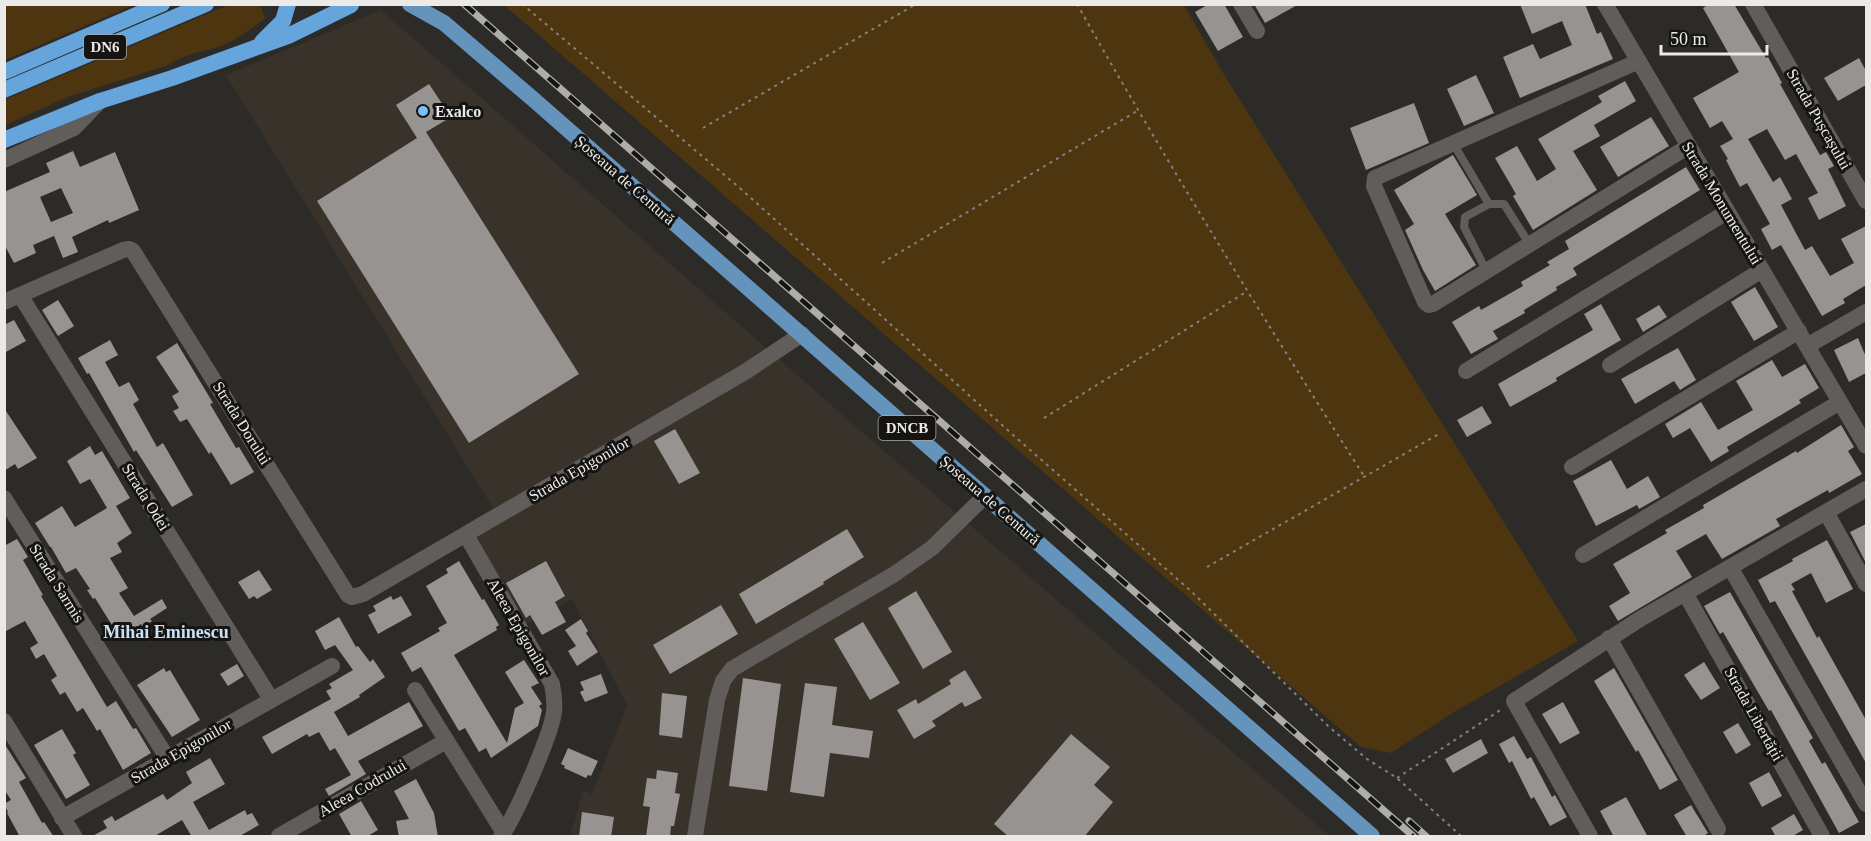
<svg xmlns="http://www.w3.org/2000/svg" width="1871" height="841" viewBox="0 0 1871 841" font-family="Georgia,serif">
<rect width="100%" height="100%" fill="#2d2b28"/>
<path fill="#38322a" d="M381,10L861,431L1330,836H570L583,790L592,794L627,705L572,599L521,627L464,525L493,508L226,75Z"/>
<path fill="#4d360f" d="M5,4H134V5L5,60Z
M228,5H260L265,18C250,30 230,45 211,49C194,53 182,56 166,66L70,96L5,125L4,100Z
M504,5H1184L1223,73L1578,641L1454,712L1391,753L1361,747Z"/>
<path fill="#969390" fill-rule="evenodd" d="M1209,4H1224L1243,37L1218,51L1195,12Z
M1254,4H1299L1265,23Z
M1520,4H1585L1597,34L1601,32L1613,59L1520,98L1503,57L1533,44L1540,59L1572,45L1562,21L1532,34Z
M1709,4H1734L1766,58L1768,57L1782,83L1780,84L1820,155L1826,152L1834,166L1828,169L1846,206L1819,220L1808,198L1818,193L1796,154L1785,160L1767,129L1748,139L1773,182L1780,177L1792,199L1781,205L1805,250L1812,246L1830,276L1854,263L1841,239L1866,226V285L1843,299L1845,303L1822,316L1781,245L1772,250L1761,229L1770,224L1747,183L1740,187L1726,160L1728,159L1720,146L1733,139L1722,121L1710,128L1693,98L1739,72L1703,8Z
M1859,58L1866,71V85L1838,101L1824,78Z
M1476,75L1494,113L1464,126L1447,89Z
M1625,81L1636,101L1594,125L1600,136L1573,151L1597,190L1533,230L1513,196L1516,194L1495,158L1517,146L1537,181L1556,169L1538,139L1602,102L1598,96Z
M429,84L451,117L426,132L579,374L469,443L317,201L417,138L396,105Z
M1414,103L1429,143L1366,170L1350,128Z
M1651,117L1669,146L1618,177L1600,147Z
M73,151L80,167L115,152L139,210L109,223L108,220L72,237L78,252L63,258L54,236L33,245L36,253L14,263L4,244V192L50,172L46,163ZM61,188L73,213L51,222L40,197Z
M1453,155L1477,195L1445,214L1476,265L1435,291L1423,270L1405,230L1414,224L1394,190Z
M1686,167L1700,190L1573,268L1577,275L1556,287L1557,290L1524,310L1525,313L1493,331L1498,339L1471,354L1452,322L1479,306L1481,310L1523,286L1521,282L1550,265L1547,262L1569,249L1565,241Z
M1755,287L1778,327L1754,341L1731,302Z
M58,300L74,326L58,336L42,310Z
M1601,304L1621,340L1556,378L1557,381L1510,407L1498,384L1593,330L1584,314Z
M1659,305L1667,317L1643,332L1636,319Z
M14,320L26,341L4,353V325Z
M1858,338L1866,357V373L1849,382L1834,350Z
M110,340L118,355L105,362L119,387L129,382L139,400L133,404L157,447L163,443L193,495L172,507L136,450L134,452L89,373L87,374L78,358Z
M177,343L213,403L210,404L236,448L239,447L254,472L231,485L211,452L209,454L187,419L180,422L173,411L179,408L172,396L179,392L156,357Z
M1678,348L1696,380L1680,390L1674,381L1635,404L1621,379Z
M1772,360L1782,377L1805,364L1819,388L1799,400L1801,403L1727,447L1729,451L1711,462L1690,428L1673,438L1665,424L1701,402L1718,430L1753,410L1736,381Z
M1482,406L1492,423L1467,437L1457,420Z
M4,408L37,458L18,469L15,464L4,471Z
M1841,425L1854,447L1848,451L1862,474L1829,493L1828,490L1776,519L1780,526L1722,559L1706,534L1676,551L1692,577L1618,621L1609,606L1630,593L1613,564L1667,533L1665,530L1704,508L1703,505L1796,451L1797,453Z
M675,429L700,473L679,484L654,441Z
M90,446L95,455L102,451L130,498L116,506L132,533L117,543L122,552L110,558L128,588L119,593L134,616L162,599L167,608L150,619L152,621L143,627L141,624L120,638L95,598L93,599L87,590L90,589L76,568L66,573L51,547H50L35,523L62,506L75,527L107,508L90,479L80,484L67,461Z
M1611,460L1627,489L1648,476L1660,497L1639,509L1637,505L1596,526L1573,481Z
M1866,524V563L1850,532Z
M847,529L864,557L823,582L824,584L756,624L739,594Z
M17,539L28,557L23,560L43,595L41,596L104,702L107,707L116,701L133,729L136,728L151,753L123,770L100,729L97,731L83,708L77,712L65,692L60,695L51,680L57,676L44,654L36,659L30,648L38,643L25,621L4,632V546Z
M1827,540L1853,589L1826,603L1811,573L1791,584L1795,590L1792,591L1817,638L1819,636L1866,720V763L1775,601L1770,603L1758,580L1793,561L1792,559Z
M459,561L482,600L484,599L499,625L496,627L497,630L454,655L507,743L515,708L524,703L505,672L524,660L539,683L531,687L542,704L539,706L542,710L538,726L491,758L486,748L479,752L465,728L459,731L421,667L412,672L401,653L440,631L438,628L447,623L426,586L448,573L446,569Z
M546,561L565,596L555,602L566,622L542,635L530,615L526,618L506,583Z
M259,570L272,590L257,599L254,596L249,599L238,582Z
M916,591L952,652L923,669L888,608Z
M1730,592L1813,738L1809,741L1822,764L1825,762L1859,822L1839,833L1771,710L1769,711L1723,632L1720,634L1704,606Z
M391,596L393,600L401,596L412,615L378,634L368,615L376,611L373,606Z
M721,605L738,634L670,674L653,645Z
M339,617L356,647L358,646L370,662L373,659L385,677L359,695L360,697L334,712L348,736L409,702L423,726L358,761L366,774L329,796L325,789L351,775L335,748L330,751L319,732L309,737L307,734L272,754L262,737L331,699L326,691L332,688L329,684L353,670L335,645L325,650L315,631Z
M581,619L588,631L586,633L598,652L577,666L568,651L576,646L565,630Z
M863,622L900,683L870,700L834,639Z
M1704,662L1720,688L1701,700L1684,675Z
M237,664L244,676L228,686L220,674Z
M164,668L166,672L170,670L200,720L172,737L137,685Z
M1614,668L1678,780L1660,790L1638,750L1636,752L1594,681Z
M965,670L982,698L965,707L962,702L932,721L936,726L914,739L897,710L916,699L918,704L951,684L949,680Z
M601,674L608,693L585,702L580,692L584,690L580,682Z
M743,678L781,684L767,791L729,786Z
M805,683L837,687L832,725L873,731L869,758L830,753L824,797L790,792Z
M662,693L687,696L682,738L659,735Z
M1563,702L1580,733L1560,744L1542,714Z
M1738,723L1751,745L1736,754L1723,732Z
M62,729L76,753L73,755L90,785L66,799L34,745Z
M1071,734L1110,767L1094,785L1113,802L1084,837H1009L994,824Z
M1514,736L1527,759L1531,757L1552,797L1555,795L1567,817L1550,826L1534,797L1531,799L1512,761L1509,763L1499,744Z
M1481,739L1488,753L1453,773L1445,759Z
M4,743L26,778L19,782L42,823L44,822L54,837H20L7,813L8,812L4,804L11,800L4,789Z
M568,748L598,761L591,776L588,775L586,778L564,768L565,766L561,764Z
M210,758L225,784L193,802L209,830L245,810L247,815L252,813L259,825L238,837H192L182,820L153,837H91L107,828L103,821L112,816L115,821L163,794L167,800L192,783L186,772Z
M657,770L678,773L675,793L680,794L674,826H671L670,837H646L650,807L643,806L647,778L656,779Z
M1769,772L1782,796L1762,807L1749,783Z
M416,779L434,813L438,837H399L396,821L409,819L394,791Z
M1626,797L1648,837H1614L1600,811Z
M361,801L378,830L366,837H352L339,814Z
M1691,805L1708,833L1702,837H1687L1674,815Z
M582,812L614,817L611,837H579Z
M1794,814L1803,830L1791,837H1776L1771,828Z"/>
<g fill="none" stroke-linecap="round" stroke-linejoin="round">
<path stroke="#83827f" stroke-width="2" stroke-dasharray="3 4.5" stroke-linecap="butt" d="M522,4L741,189L1013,435L1191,591L1328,726L1367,759L1397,778L1461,836
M1077,4C1168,165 1265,321 1364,476
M703,128L916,4
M882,263L1137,111
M1044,418L1246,292
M1207,567L1439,434
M1397,778L1502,709"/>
<path stroke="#605d5a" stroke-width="8" d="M1453,143L1489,204H1504L1530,245
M1487,272L1464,227L1465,217L1489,204"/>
<path stroke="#605d5a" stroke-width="16" d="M1241,4L1257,31
M1605,4L1866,446
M1753,4L1866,201
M1639,61L1375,178L1374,186L1425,302L1429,305L1433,304L1689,146
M4,160L74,128L100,101
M20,295L271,699
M4,302L123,250L129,249L133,251L348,595L352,597L363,594L745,372L802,334
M1807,346L1866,312
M1610,365L1762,270
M1466,371L1727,212
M1572,467L1799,331
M4,498L168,759
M1826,512L1866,584
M466,535L552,684C554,694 555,703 554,712C551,735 515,818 501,836
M1583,555L1840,402
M1730,567L1866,804
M1685,593L1822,836
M1609,638L1718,829
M415,690L504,833
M4,721L74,836
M62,818L332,666
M279,836L446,741
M695,836L717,700L723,681L732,669L893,575L932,548L985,496
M1590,836L1514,701L1640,619L1866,489"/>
<path stroke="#6493bb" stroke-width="16" d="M410,4L444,23L533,99L1372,836"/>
<path stroke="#65a5dc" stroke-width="16" d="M262,42L283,21L288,4
M4,72L162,4
M4,90L206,4
M4,140L100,101L172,78L288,36L351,5"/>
<g stroke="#aeadaa" stroke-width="7">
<path id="rail" d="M464,4L1413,836
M1409,821L1426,836"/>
</g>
<use href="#rail" stroke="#151412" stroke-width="4.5" stroke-dasharray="14" stroke-linecap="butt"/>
</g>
<circle fill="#7cbef9" stroke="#151412" stroke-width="2" cx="423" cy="111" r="6"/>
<g text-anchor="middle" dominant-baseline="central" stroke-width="6" stroke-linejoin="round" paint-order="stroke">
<g fill="#151412" stroke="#abaaa8" stroke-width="1.5">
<rect x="84" y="35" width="42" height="24" rx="4.5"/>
<rect x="878.5" y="416" width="57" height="24" rx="4.5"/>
</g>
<g font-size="15" font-weight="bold" fill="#ebeae8">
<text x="105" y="47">DN6</text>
<text x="907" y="428">DNCB</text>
</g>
<g font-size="16" font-weight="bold" fill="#ebeae8" stroke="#151412" text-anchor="start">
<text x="435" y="111">Exalco</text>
</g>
<g font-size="16" fill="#ebeae8" stroke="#151412">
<text transform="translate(1819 119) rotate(60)">Strada Pușcașului</text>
<text transform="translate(625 180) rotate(41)">Șoseaua de Centură</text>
<text transform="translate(1722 203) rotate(59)">Strada Monumentului</text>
<text transform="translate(242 423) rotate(58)">Strada Dorului</text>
<text transform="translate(579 469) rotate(-30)">Strada Epigonilor</text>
<text transform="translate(146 497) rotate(58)">Strada Odei</text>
<text transform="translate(990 500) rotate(41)">Șoseaua de Centură</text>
<text transform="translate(57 583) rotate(58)">Strada Sarmis</text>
<text transform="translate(519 627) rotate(60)">Aleea Epigonilor</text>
<text transform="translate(1754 714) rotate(61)">Strada Libertății</text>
<text transform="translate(181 751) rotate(-30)">Strada Epigonilor</text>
<text transform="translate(362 788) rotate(-30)">Aleea Codrului</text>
</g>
<g font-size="18" font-weight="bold" fill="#c8e0f6" stroke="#151412">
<text x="166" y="632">Mihai Eminescu</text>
</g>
</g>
<rect width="1871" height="841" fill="none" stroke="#ebeae8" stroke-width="12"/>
<path d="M1661 45v9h106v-9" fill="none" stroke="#ebeae8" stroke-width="3"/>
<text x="1670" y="45" font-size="18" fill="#ebeae8" stroke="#151412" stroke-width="4.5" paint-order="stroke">50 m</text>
</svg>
